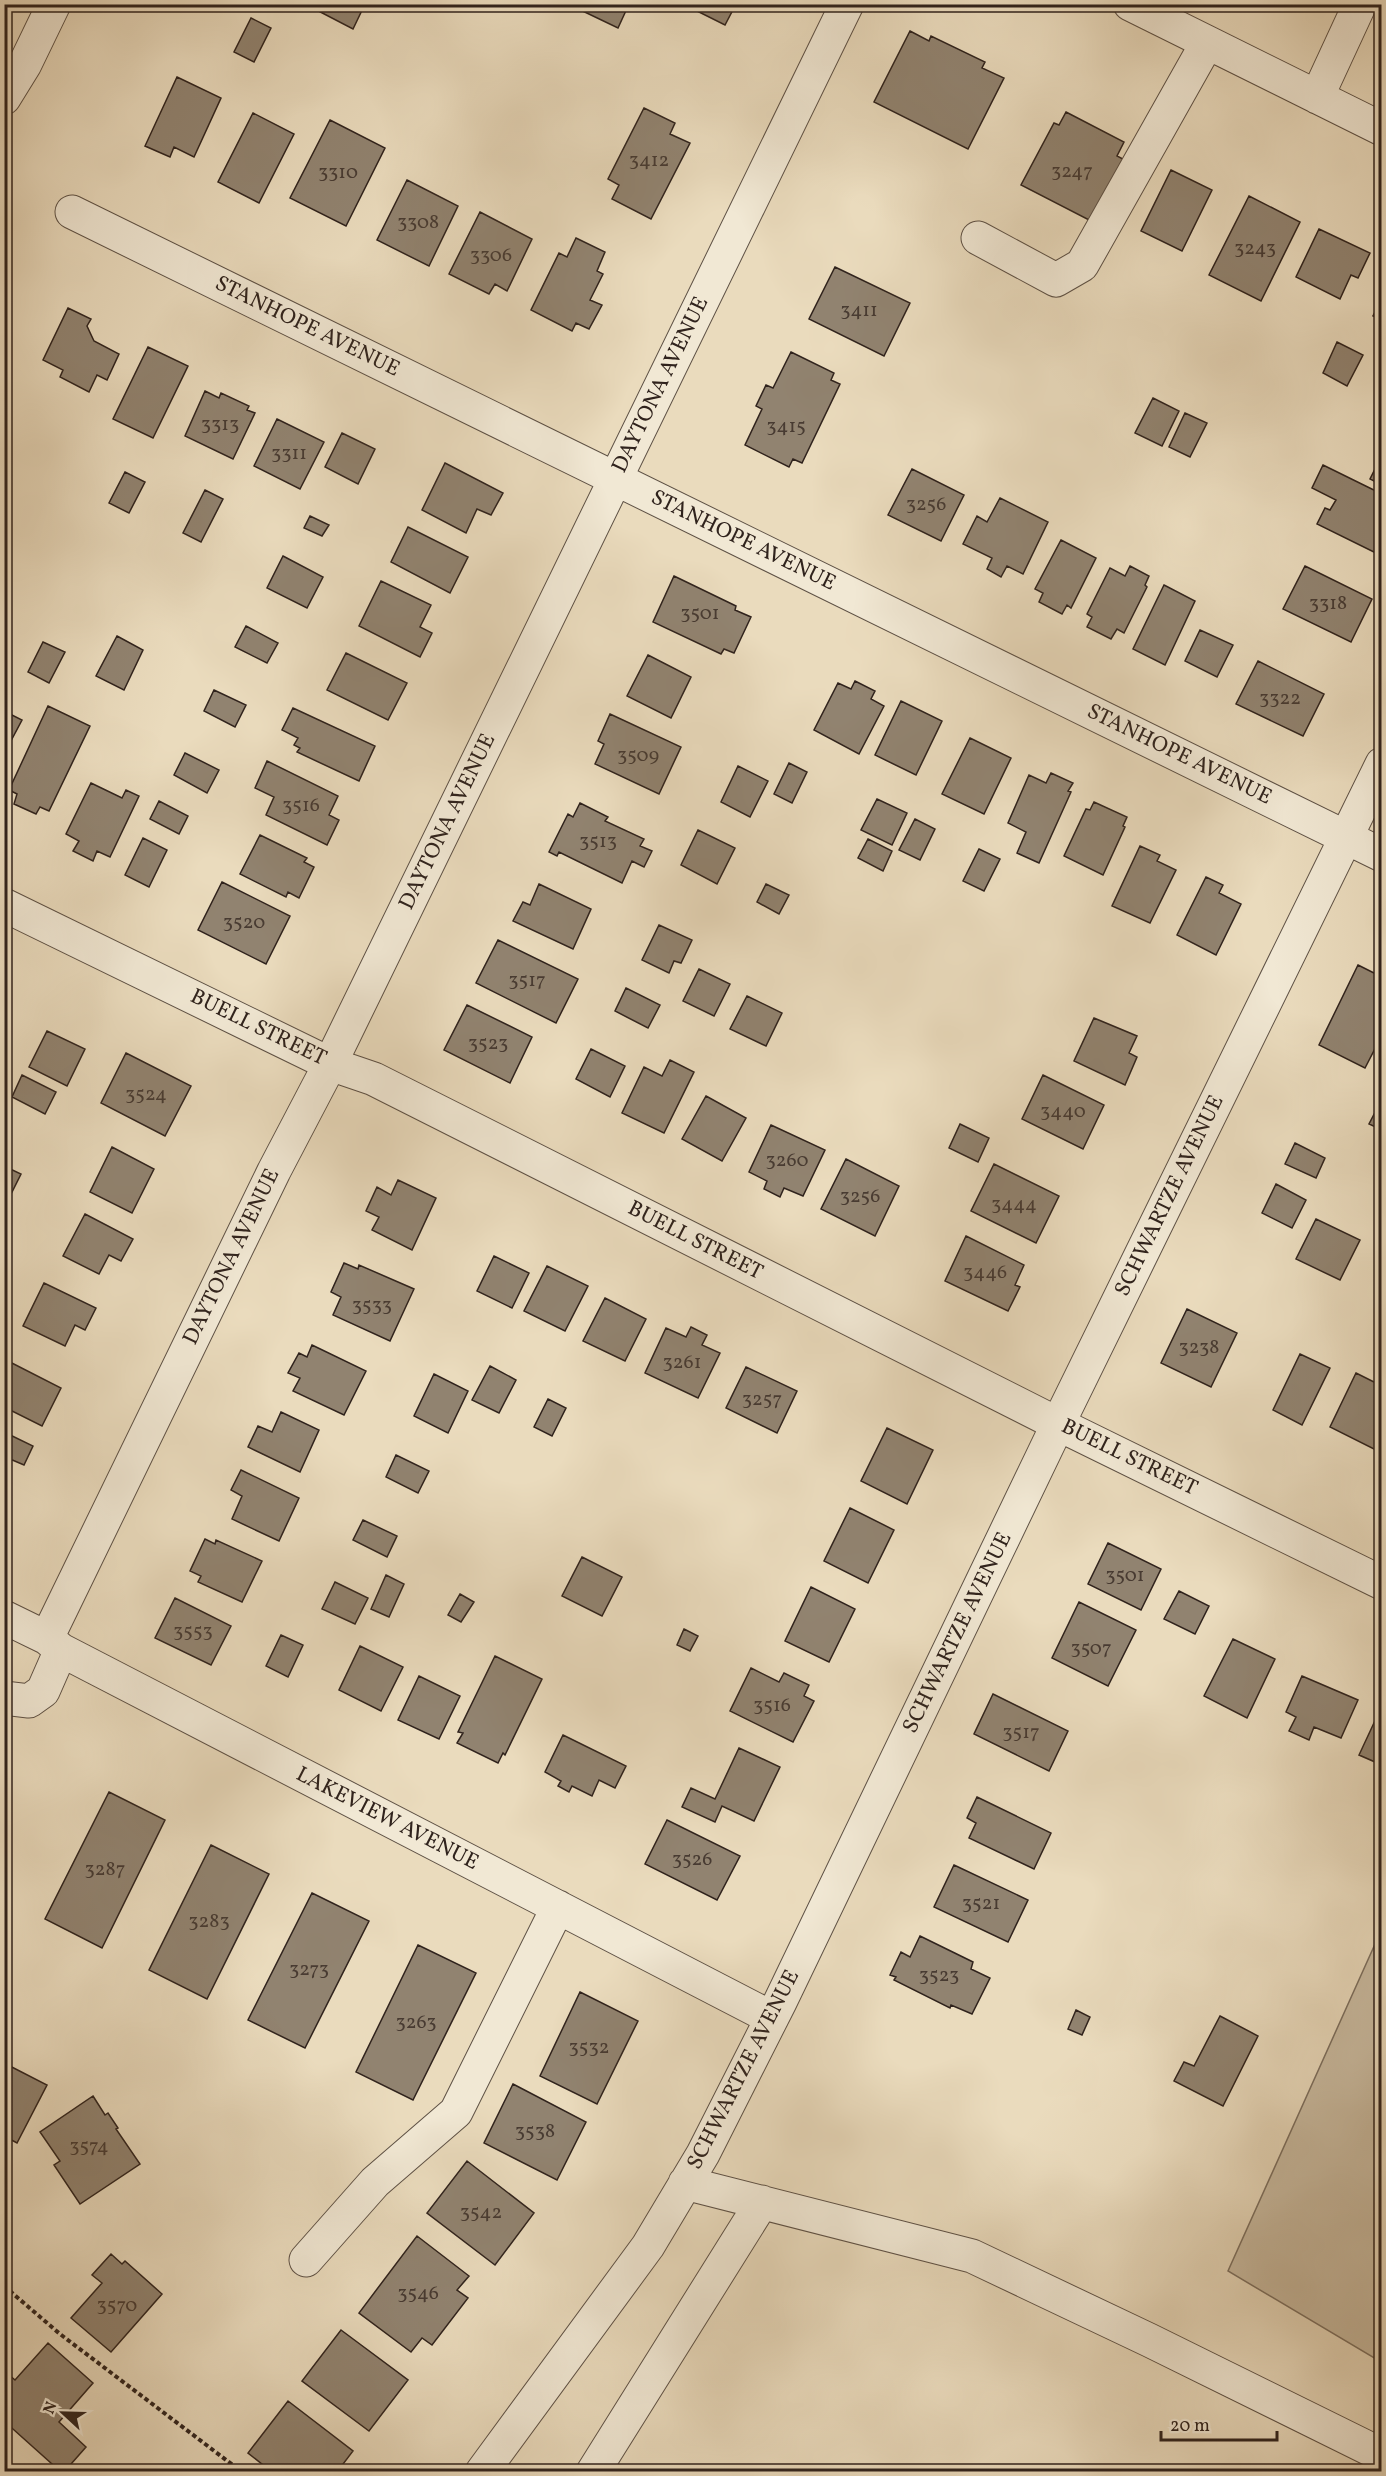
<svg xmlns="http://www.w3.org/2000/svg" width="1386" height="2476" viewBox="0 0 1386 2476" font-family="Vollkorn,serif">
<rect width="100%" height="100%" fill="#eadbbd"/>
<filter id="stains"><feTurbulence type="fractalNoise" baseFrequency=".00333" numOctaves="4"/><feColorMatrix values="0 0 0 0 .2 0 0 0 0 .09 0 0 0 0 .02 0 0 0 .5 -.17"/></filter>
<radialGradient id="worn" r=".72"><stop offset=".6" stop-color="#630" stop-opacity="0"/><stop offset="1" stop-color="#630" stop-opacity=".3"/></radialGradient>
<path fill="#cabca2" stroke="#7d7060" stroke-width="1.5" d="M1380,1933L1382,1934L1381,2362L1228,2271Z"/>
<path fill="#918370" stroke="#30231d" stroke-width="1.5" d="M305,4H365L353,29Z
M568,4H629L618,28Z
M683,4H736L725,25Z
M251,18L271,28L254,62L234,52Z
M910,31L929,41L931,36L985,62L982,68L1004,78L968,149L874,102Z
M177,77L221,98L194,157L174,147L170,157L145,146Z
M644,108L675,123L670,134L690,143L651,219L612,199L619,185L608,179Z
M1066,112L1124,142L1117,156L1123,159L1091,221L1021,185L1054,123L1059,125Z
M253,113L294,134L259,203L218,182Z
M330,120L385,148L346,226L290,198Z
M1171,170L1212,190L1182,251L1141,231Z
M407,180L458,206L429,266L377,240Z
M1249,196L1300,222L1261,301L1209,275Z
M480,212L532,239L507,291L495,284L489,294L449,274Z
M1319,229L1370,253L1358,278L1351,275L1340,299L1296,277Z
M576,238L605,252L597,271L603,274L590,300L602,305L589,329L576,323L572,331L531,310L559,253L567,257Z
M835,267L910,303L884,356L809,319Z
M1382,298V320L1373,316Z
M68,308L91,319L87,326L94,341L119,354L107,380L97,375L89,392L60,377L63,370L43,360Z
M1337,342L1363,355L1347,386L1323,373Z
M148,347L188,366L153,438L113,419Z
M791,352L834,373L831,380L840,384L802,463L793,459L789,467L745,445L762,409L756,406L766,385L773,388Z
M205,391L219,398L221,393L249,406L247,410L255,413L233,459L185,436Z
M1153,398L1179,411L1162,446L1135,433Z
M1185,413L1207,423L1190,457L1169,447Z
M277,419L324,442L300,489L254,466Z
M342,433L375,449L358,484L325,467Z
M1382,455V485L1370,479Z
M445,463L503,493L491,515L477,509L466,533L422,510Z
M1323,465L1382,494V556L1317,524L1325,508L1330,510L1336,500L1312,488Z
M912,469L964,495L941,541L888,515Z
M125,472L145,482L129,513L109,503Z
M205,490L223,499L201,542L183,533Z
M1000,498L1048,522L1023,574L1007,566L1001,577L987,569L992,558L963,544L977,516L987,522Z
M310,516L329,525L322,536L304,528Z
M408,527L468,557L450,593L391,562Z
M1061,540L1096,558L1071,608L1067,605L1062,614L1039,602L1043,593L1035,589Z
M283,556L323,577L307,608L267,588Z
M1130,566L1149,576L1145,585L1147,587L1124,633L1117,629L1111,639L1087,627L1092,617L1087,614L1110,568L1125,576Z
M1305,566L1372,599L1351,642L1283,609Z
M674,576L736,606L735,610L751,617L734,653L724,649L721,654L653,622Z
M381,581L431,605L420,627L432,633L420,657L359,626Z
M1164,585L1195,601L1165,665L1133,649Z
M246,626L278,643L267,663L235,647Z
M1200,630L1233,645L1217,677L1185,661Z
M117,636L143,650L124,690L96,676Z
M43,642L65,652L49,683L28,672Z
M346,653L407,683L388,720L327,690Z
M648,655L691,677L671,718L627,696Z
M1258,661L1324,694L1303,736L1236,704Z
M855,681L875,691L871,699L884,706L859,754L814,730L838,683L851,689Z
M214,690L246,705L235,727L204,711Z
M901,701L942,721L916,775L875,755Z
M48,706L90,726L49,811L40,807L36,814L14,804L17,794L9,790Z
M293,708L375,746L359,781L297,752L300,748L294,745L298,738L282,730Z
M4,711L22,720L4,754Z
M610,714L681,747L659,794L595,764L604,744L598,741Z
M970,738L1011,758L984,814L942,794Z
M185,753L219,770L207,793L174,775Z
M267,761L338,796L329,815L339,820L327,845L266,815L274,797L255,788Z
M789,763L807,772L792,803L774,794Z
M738,766L768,781L750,817L721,802Z
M1051,773L1073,783L1068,791L1071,792L1039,863L1017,853L1026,832L1008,823L1029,775L1046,783Z
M91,783L122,798L126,790L139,796L110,857L97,851L93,861L73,851L79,841L66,834Z
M877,799L907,813L892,845L861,830Z
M159,801L188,816L179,834L150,819Z
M1094,802L1127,817L1123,826L1125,827L1103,875L1064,856L1086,809L1090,810Z
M580,803L608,817L605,821L644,839L640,846L652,851L644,867L632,861L622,883L559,852L557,856L549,852L568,814L573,817Z
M915,819L935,829L920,860L899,850Z
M698,830L735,848L717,884L681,865Z
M260,835L307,858L304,862L314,867L299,898L288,892L286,897L240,874Z
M143,838L167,850L149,887L125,875Z
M868,839L892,851L883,871L858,858Z
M1140,846L1160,855L1157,861L1176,870L1150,923L1112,906Z
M979,849L1000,859L984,891L963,881Z
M1206,877L1223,885L1219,893L1241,904L1216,955L1177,935Z
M222,882L290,916L266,964L198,930Z
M539,884L591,909L573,949L513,921L523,902L530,905Z
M766,884L789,895L779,914L757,902Z
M659,925L692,940L681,963L674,961L669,973L642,960Z
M498,940L578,979L556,1023L476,983Z
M1358,965L1382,977V1035L1365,1068L1319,1045Z
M699,969L730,984L714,1016L683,1001Z
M626,988L660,1005L648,1028L615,1011Z
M747,996L782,1013L766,1046L730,1029Z
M467,1005L532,1037L510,1083L444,1050Z
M1094,1018L1137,1036L1129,1053L1137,1057L1125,1085L1074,1061Z
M47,1031L85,1049L67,1086L29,1067Z
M591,1049L625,1066L610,1097L576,1079Z
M126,1053L191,1086L165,1136L101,1103Z
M670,1060L694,1072L664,1133L622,1113L644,1067L662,1076Z
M22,1075L56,1092L45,1114L12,1097Z
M1043,1075L1104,1105L1083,1149L1022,1119Z
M706,1096L746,1118L722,1161L682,1139Z
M1382,1099V1130L1369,1124Z
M960,1124L989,1138L978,1162L949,1148Z
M771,1125L825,1150L803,1196L784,1188L780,1197L764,1189L767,1181L749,1172Z
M1295,1143L1325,1158L1316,1178L1285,1164Z
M112,1147L154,1169L132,1213L90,1192Z
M846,1159L899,1186L875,1236L821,1209Z
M994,1164L1059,1196L1036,1243L971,1211Z
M4,1166L21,1174L10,1196L4,1194Z
M398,1180L436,1198L412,1250L372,1230L379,1217L366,1211L377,1187L391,1195Z
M1276,1184L1306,1200L1292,1228L1262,1213Z
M85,1214L133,1239L121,1261L109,1255L99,1274L63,1256Z
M1316,1219L1360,1240L1340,1280L1296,1259Z
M966,1236L1024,1265L1015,1285L1020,1287L1008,1311L945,1281Z
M494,1256L529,1273L512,1308L477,1291Z
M344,1263L358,1269L359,1265L414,1289L390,1341L333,1315L341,1297L331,1292Z
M547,1266L588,1286L565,1331L524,1311Z
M44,1283L96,1308L85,1330L75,1325L65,1346L23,1326Z
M605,1298L646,1319L625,1361L583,1341Z
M1187,1309L1237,1333L1211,1387L1161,1363Z
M691,1327L707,1335L702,1345L720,1353L698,1398L645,1373L666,1328L686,1337Z
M312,1345L366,1371L344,1415L293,1391L300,1378L288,1373L299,1353L307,1357Z
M1300,1354L1330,1368L1302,1425L1273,1410Z
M4,1359L61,1388L42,1426L4,1407Z
M490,1366L516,1380L499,1413L472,1400Z
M746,1367L797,1391L777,1433L726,1408Z
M1356,1373L1382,1386V1453L1330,1427Z
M434,1374L468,1391L448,1433L414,1416Z
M548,1399L566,1408L552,1436L534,1427Z
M281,1412L319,1430L300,1472L248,1447L258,1426L272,1432Z
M887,1428L933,1450L907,1504L861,1481Z
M4,1432L33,1446L24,1465L10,1459L4,1469Z
M396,1455L429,1471L418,1493L386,1477Z
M241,1470L299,1498L279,1541L232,1519L242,1496L231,1490Z
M850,1508L894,1530L868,1583L824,1561Z
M363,1520L397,1536L387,1557L353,1540Z
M205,1539L215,1544L216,1540L262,1561L242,1602L198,1582L201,1576L190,1571Z
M1108,1543L1161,1569L1141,1610L1088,1584Z
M582,1557L622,1577L602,1616L562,1596Z
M386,1575L404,1584L389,1617L371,1609Z
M335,1582L368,1598L355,1624L322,1609Z
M811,1587L855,1609L829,1662L785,1641Z
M1179,1591L1209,1606L1195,1634L1164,1619Z
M460,1594L474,1602L461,1622L448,1615Z
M175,1598L231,1626L211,1665L155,1638Z
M1079,1602L1136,1630L1108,1686L1052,1658Z
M684,1629L698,1636L690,1651L677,1645Z
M281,1635L303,1645L288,1677L266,1666Z
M1233,1639L1275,1659L1247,1718L1204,1696Z
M360,1646L403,1667L381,1711L339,1690Z
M495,1656L542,1679L505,1755L503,1753L498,1763L457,1743L463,1733L458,1732Z
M751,1668L779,1682L784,1673L809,1685L804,1696L814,1701L793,1742L730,1711Z
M419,1676L460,1696L439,1739L398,1720Z
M1302,1676L1358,1700L1341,1738L1314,1727L1309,1740L1289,1731L1296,1717L1286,1712Z
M993,1694L1068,1731L1049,1771L974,1734Z
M1380,1710H1382V1765L1359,1755Z
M563,1735L626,1766L615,1788L599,1780L592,1796L572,1786L569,1792L558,1786L561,1781L545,1772Z
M739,1748L780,1767L754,1821L722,1806L715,1822L682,1807L691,1788L715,1799Z
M109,1792L165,1820L102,1948L45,1919Z
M977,1797L1051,1833L1034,1869L969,1838L976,1823L967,1818Z
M667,1820L740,1856L717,1900L645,1864Z
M211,1845L269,1874L207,1999L149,1970Z
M954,1865L1028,1900L1008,1942L934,1907Z
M312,1893L369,1921L305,2048L248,2020Z
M920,1936L973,1962L971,1969L990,1978L972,2014L951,2005L950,2008L894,1980L896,1977L890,1975L901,1952L910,1957Z
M418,1945L476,1973L413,2100L356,2072Z
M580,1992L638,2021L597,2104L540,2076Z
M1076,2010L1090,2017L1082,2035L1068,2029Z
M1220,2016L1258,2036L1223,2106L1174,2081L1184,2062L1194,2066Z
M4,2063L47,2085L17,2143L4,2136Z
M513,2084L586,2122L557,2180L484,2143Z
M93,2096L105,2115L108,2113L118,2128L116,2129L140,2164L80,2204L54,2165L60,2161L40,2132Z
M467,2161L534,2213L495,2265L427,2213Z
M417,2236L469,2276L457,2290L468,2298L432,2345L422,2338L411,2352L359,2313Z
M111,2254L122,2264L125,2261L162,2294L111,2352L71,2318L102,2283L92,2275Z
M341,2330L408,2380L369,2431L302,2381Z
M48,2343L93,2383L59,2422L86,2447L64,2472H61L4,2421V2378L8,2374L15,2380Z
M288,2401L353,2451L337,2472H272L248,2453Z"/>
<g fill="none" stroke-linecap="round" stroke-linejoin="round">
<g stroke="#5e5145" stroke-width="35">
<path id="minor" d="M1130,4L1382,129
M1317,97L1360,4
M4,98L25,64L54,4
M72,212L1382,855
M978,238L1056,280L1082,265L1207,43
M4,905L330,1064L374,1079L1058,1424L1382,1583
M4,1617L47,1638L61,1650L772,2018
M47,1638L274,1171L330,1064L847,4
M4,1698L29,1701L43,1691L61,1650
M685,2183L972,2256L1149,2340L1382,2455
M306,2260L375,2182L456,2112L558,1907
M482,2472L648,2246L703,2154L780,2002L1058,1424L1382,764
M593,2472L762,2202"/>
</g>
<path stroke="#30231d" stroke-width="4" stroke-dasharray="4.5 3" stroke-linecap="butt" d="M4,2286L60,2334L242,2472"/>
<use href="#minor" stroke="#f1e8d4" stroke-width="33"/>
</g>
<g text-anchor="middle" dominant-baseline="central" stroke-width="4.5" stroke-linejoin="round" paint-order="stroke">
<g font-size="20" fill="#483b32">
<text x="649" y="161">3412</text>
<text x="1072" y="172">3247</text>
<text x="338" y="173">3310</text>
<text x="418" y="223">3308</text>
<text x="1255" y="249">3243</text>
<text x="491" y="256">3306</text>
<text x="859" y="311">3411</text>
<text x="220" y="425">3313</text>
<text x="786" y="427">3415</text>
<text x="289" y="454">3311</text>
<text x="926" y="505">3256</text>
<text x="1328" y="604">3318</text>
<text x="700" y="614">3501</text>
<text x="1280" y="699">3322</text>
<text x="638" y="756">3509</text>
<text x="301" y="806">3516</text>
<text x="598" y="842">3513</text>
<text x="244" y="923">3520</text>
<text x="527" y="981">3517</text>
<text x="488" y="1044">3523</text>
<text x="146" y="1095">3524</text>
<text x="1063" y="1112">3440</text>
<text x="787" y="1161">3260</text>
<text x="860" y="1197">3256</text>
<text x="1014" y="1205">3444</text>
<text x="985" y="1273">3446</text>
<text x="372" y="1306">3533</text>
<text x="1199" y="1348">3238</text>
<text x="682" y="1363">3261</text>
<text x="762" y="1400">3257</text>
<text x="1125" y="1576">3501</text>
<text x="193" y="1632">3553</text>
<text x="1091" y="1649">3507</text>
<text x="772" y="1706">3516</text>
<text x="1021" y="1733">3517</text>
<text x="692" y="1860">3526</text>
<text x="105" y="1870">3287</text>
<text x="981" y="1904">3521</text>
<text x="209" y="1922">3283</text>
<text x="309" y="1970">3273</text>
<text x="939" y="1976">3523</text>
<text x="416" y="2023">3263</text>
<text x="589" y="2048">3532</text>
<text x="535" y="2132">3538</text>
<text x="89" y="2147">3574</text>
<text x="481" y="2213">3542</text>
<text x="418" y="2294">3546</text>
<text x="117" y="2306">3570</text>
</g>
<g font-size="22" fill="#30231d" stroke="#f1e8d4">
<text transform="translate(307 327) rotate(26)">STANHOPE AVENUE</text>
<text transform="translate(661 385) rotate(-64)">DAYTONA AVENUE</text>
<text transform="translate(743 541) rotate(26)">STANHOPE AVENUE</text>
<text transform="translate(1179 755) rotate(26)">STANHOPE AVENUE</text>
<text transform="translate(448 822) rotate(-64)">DAYTONA AVENUE</text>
<text transform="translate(258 1028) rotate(26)">BUELL STREET</text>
<text transform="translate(1170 1196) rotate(-64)">SCHWARTZE AVENUE</text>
<text transform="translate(695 1241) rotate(27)">BUELL STREET</text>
<text transform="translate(232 1257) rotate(-64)">DAYTONA AVENUE</text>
<text transform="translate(1129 1458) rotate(26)">BUELL STREET</text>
<text transform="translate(958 1633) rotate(-64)">SCHWARTZE AVENUE</text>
<text transform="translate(387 1819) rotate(27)">LAKEVIEW AVENUE</text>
<text transform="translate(744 2070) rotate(-63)">SCHWARTZE AVENUE</text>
</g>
</g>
<rect width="1386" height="2476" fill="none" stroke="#eadbbd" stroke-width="24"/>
<rect x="6" y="6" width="1374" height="2464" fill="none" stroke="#30231d" stroke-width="3"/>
<rect x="12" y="12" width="1362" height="2452" fill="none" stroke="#30231d" stroke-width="1.5"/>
<g transform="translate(63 2413) rotate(292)" stroke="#f1e8d4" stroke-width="4.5" paint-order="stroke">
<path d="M0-4.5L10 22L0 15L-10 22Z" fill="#30231d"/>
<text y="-9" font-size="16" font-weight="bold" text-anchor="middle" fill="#30231d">N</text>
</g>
<path d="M1161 2431v9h116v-9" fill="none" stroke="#30231d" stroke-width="3"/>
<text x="1170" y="2431" font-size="18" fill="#30231d" stroke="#f1e8d4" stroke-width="4.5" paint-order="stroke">20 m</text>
<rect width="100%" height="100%" filter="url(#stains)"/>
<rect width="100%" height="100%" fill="url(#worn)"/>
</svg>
